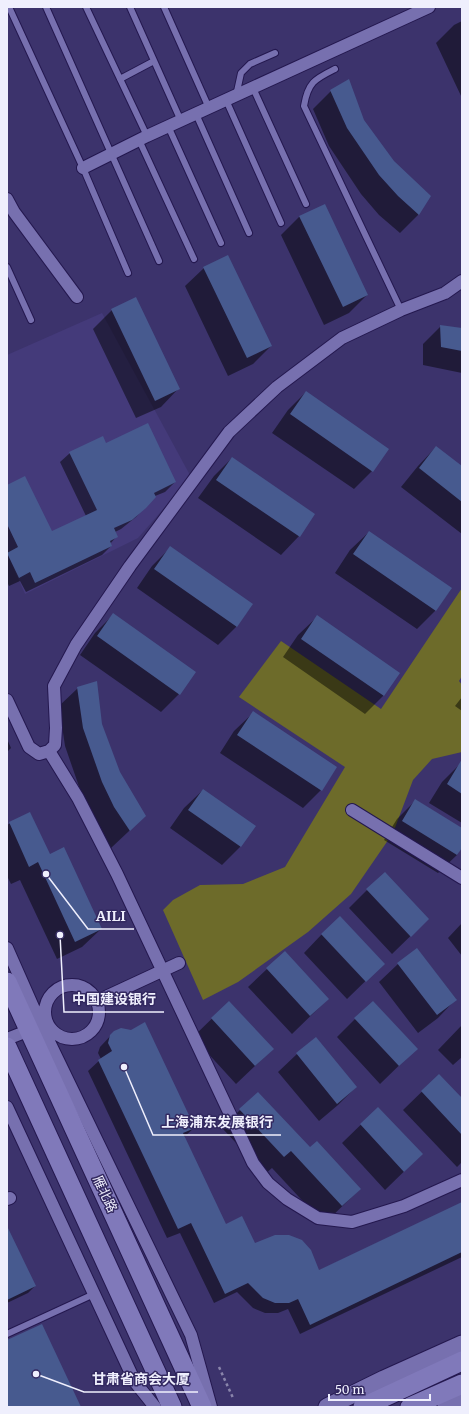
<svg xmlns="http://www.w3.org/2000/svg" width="469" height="1414" viewBox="0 0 469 1414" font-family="Merriweather,'Noto Sans SC',serif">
<rect width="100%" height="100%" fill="#3c336c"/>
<path fill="#443a7a" d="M102,313L191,477L138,538L25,594L7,553V355Z"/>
<path fill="#6d6b2a" d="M462,588V676L459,681L462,685V752L432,759L413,780L393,833L351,894L308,932L238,982L203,1000L163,910L173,900L200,885L243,884L285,867L345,767L239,697L281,641L381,709Z"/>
<path fill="#0007" d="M462,21V98L436,43L454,25Z
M331,91L363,120L393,162L430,196L418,215L400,233L379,215L361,194L329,146L313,109Z
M300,216L367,295L349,313L324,325L281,235Z
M204,268L271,346L253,364L228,376L185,286Z
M112,310L179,388L161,407L136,418L93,329Z
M441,326L462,329V373L423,365V344Z
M306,392L372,471L354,489L272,433L288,410Z
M106,444L175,482L165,492L155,496L136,517L121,529L115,532L117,536L110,544L111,546L102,555L26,592L20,581L9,586L7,582V486L51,533L86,516L60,462L70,453Z
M436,447L462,468V534L401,487L418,466Z
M232,458L314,514L299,536L281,555L198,498L214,476Z
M369,532L451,589L435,611L417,629L335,573L350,550Z
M170,548L252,605L236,627L218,645L137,588L152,566Z
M113,615L179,694L161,712L80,655L95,633Z
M317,617L384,695L365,714L283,657L298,635Z
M78,688L101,725L119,773L145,816L111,848L96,826L84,801L65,746L59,706Z
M462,697V711L455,706Z
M253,713L321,790L303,808L220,753L234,731Z
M7,739L11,748L7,752Z
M460,764L462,765V823L429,803L442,782Z
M203,790L254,827L240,847L222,865L170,828L184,808Z
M416,800L462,829V846L457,855L438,873L384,840L397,819Z
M30,813L49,855L101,929L82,947L57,959L20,880L11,884L7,876V825Z
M367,890L428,919L392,954L349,908Z
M462,923V956L448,938Z
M322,934L383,964L347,999L304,953Z
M417,949L456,999L438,1018L418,1033L379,982L398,964Z
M285,952L328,999L292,1034L248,987Z
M229,1002L273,1049L236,1084L193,1037Z
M355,1019L416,1049L380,1084L337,1037Z
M462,1025V1057L453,1065L438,1050Z
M115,1031L194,1128L184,1137L225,1226L255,1244L318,1271L462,1203V1257L300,1334L288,1309L278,1313H265L253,1308L237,1292L214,1303L180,1233L167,1238L88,1071L101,1059L98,1053L100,1047Z
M316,1038L356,1087L338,1105L319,1121L278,1072L297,1054Z
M439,1075L462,1099V1162L457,1167L403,1110Z
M378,1108L422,1154L385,1190L342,1143Z
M240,1110L310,1149L360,1189L324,1224L272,1168L265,1174L222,1128Z
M7,1228L35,1286L28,1293L7,1303Z"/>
<path fill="#475a8f" d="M349,79L364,120L394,161L431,196L419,215L398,196L379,175L347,128L330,90Z
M325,204L368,295L343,307L299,216Z
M228,255L272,346L247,358L203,267Z
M136,297L180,389L155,401L111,309Z
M440,325L462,328V351L441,347Z
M306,391L389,449L373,472L290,414Z
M148,423L176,482L154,493L156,497L146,508L132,520L114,528L118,537L110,541L112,546L35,583L30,572L19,578L7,553L18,547L7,524V485L25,476L52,531L97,510L69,452L103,436L106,443Z
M436,446L462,466V502L419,468Z
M232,457L315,514L300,537L216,480Z
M369,531L452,588L436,611L353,554Z
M170,546L253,604L237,627L154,569Z
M113,613L196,672L180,695L97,636Z
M317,615L400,673L384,696L301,639Z
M97,681L102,724L120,772L146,816L130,831L114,807L102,782L83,728L77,687Z
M253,711L337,767L322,791L237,735Z
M462,759V794L447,784Z
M203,789L256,826L241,847L188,810Z
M415,799L462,828V848L457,855L402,821Z
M30,812L50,854L64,847L102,929L75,942L38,862L29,867L9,822Z
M385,872L429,919L411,937L366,889Z
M340,916L385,964L366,982L321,934Z
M417,948L457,1000L437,1015L397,963Z
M285,951L329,999L310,1016L266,968Z
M229,1001L274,1049L255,1066L211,1018Z
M373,1001L418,1049L399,1066L354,1018Z
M145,1022L195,1128L183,1133L226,1224L242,1216L255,1243L275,1235H289L302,1240L311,1250L319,1270L462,1202V1252L310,1325L298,1299L289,1303H275L263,1298L248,1283L225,1294L191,1223L178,1229L98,1060L112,1051L108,1043L110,1035L114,1031L121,1028L131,1030Z
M316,1037L357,1087L337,1104L296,1053Z
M439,1074L462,1098V1135L421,1091Z
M258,1092L310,1147L317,1141L361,1189L342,1206L291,1151L284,1157L239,1109Z
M378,1107L423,1154L404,1172L360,1124Z
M7,1226L36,1286L7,1300Z
M42,1324L81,1407H7V1340Z"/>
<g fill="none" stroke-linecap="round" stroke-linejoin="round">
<g stroke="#24184f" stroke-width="8">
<path id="service" d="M9,7L83,168L128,273
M46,7L159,261
M86,7L147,136
M130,7L181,121
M164,7L209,108
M335,69C315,79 308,82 304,106L401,310
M120,79L154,61
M253,88L306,204
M236,96L241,73L250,64L275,53
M226,100L281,223
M196,114L249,233
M168,126L221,243
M139,140L194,259
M7,267L31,320
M7,1334L94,1294"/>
</g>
<g stroke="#24184f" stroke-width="14">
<path id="minor" d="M83,168L147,136L429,7
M7,199L14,212L77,297
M7,700L29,747L39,754L49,751L55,745L56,728L54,686L76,645L130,566L229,432L277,387L342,338L401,310L445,293L462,281
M49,751L78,798L117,874L253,1163L268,1183L287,1199L318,1218L352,1222L404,1206L462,1180
M352,810L462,878
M7,948L41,1025L191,1335L211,1407
M45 1012a27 27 0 1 1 54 0a27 27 0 1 1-54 0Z
M97,1001L179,963
M7,1039L35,1028
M7,1107L135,1382L155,1407
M7,1199L10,1198"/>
</g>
<g stroke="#24184f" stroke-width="19">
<path id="secondary" d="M327,1407L384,1379L462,1344
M446,1407L462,1400"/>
</g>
<g stroke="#24184f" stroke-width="21">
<path id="primary" d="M7,982L202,1407
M7,1047L172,1407
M363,1407L462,1361
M410,1407L462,1384"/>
</g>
<path stroke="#8a85ab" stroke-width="2.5" stroke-dasharray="3 3" stroke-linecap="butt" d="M219,1367L233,1398"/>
<use href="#service" stroke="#7770af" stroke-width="6"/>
<use href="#minor" stroke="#7770af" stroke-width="12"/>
<use href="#secondary" stroke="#7770af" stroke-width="17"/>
<use href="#primary" stroke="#8079ba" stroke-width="19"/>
</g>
<g text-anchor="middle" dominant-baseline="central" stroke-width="3" stroke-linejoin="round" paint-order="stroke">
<g font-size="13" fill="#efeffd" stroke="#322860">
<text transform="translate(105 1194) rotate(65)">雁北路</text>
</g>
</g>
<path fill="none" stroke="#efeffd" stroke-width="1.5" d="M46 874L88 929H134M60 935L64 1012H164M124 1067L153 1135H281M36 1374L84 1392H198"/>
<g fill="#efeffd" stroke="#322860" stroke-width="1.5">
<circle cx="46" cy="874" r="4"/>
<circle cx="60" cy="935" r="4"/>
<circle cx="124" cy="1067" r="4"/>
<circle cx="36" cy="1374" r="4"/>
</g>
<g font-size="14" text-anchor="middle" font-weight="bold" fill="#efeffd" stroke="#322860" stroke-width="3" stroke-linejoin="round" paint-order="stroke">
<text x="111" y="921">AILI</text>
<text x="114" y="1004">中国建设银行</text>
<text x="217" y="1127">上海浦东发展银行</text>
<text x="141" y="1384">甘肃省商会大厦</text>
</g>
<rect width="469" height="1414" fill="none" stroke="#efeffd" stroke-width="16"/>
<path d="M329 1394v6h101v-6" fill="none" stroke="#efeffd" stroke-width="2"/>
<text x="335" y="1394" font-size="12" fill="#efeffd" stroke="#322860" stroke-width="3" paint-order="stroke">50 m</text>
</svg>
